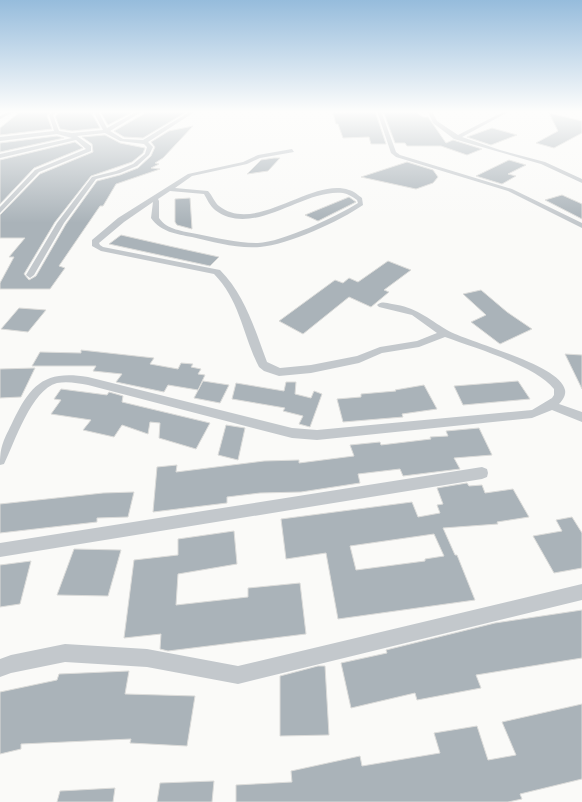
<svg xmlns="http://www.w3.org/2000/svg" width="582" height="802" viewBox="0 0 582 802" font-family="'Work Sans',sans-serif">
<rect width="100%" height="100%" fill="#fafaf8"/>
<path fill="#aab3b9" stroke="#dcdcda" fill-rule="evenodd" d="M21,111H51L47,116L52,129L0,135V128Z
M61,111H94L92,114L100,128L72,131L60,129L55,116Z
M103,111H116L115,112L131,113L108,125L101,113Z
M149,111H188L143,138L124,137L114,131Z
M347,111H375L386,144H371L369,137L343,138L338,124H336L333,113H347Z
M383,111H414L423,117H428L446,143L453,140L482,149L467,155L441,146H407L405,143H395Z
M549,113L582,121V133L554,148L536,143L558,131Z
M193,126L163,158L155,163L159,164L151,168L160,169L116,184L103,206H100L59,266L65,268L50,289H0V283L14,257H9L25,238H0V215L40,174L93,152L92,144L82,137L105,135L120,143L145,148L143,153L132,162L91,176L55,222L24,274L29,280L36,276L66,224L97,181L120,175L138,168L151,156L155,147L151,142L169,131Z
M492,128L517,135L491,145L467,137Z
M57,136L64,138L0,152V143Z
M75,142L83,148L34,168L0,204V160Z
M274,158H280L268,171L247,174L261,160Z
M509,160L526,165L508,174L516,176L502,184L476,176Z
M407,162L433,170L438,177L433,183L416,189L361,177Z
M562,195L582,204V219L545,200Z
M349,197L356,202L318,221L305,215Z
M190,198L192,229L177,225L175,222V199Z
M121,235L169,246L219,257L210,266L109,244Z
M388,261L411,270L384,290L389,292L371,307L349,297L303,334L279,321L335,280L343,283L349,278L358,282Z
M481,290L507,312L532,329L500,344L471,322L486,315L463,294Z
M19,308L46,310L28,332L1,329Z
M81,350L154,358L150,364L178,369L181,363L193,364L191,367L201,369L198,374L205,375L198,390L168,385L164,392L116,382L122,374L93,371L96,366H32L40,352L81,353Z
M565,354L582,355V389Z
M35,368L21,397L0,398V369Z
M203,381L229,385L220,403L194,398Z
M518,381L530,399L463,405L454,386Z
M286,382H296L295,394L311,398L314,391L322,394L310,427L299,424L303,416L283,411L285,408L232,399L236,383L284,391Z
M424,385L437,409L402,414L403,417L343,422L337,399L361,397V394L396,391L395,390Z
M61,389L107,395L109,392L123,396L122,402L210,423L196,449L159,438L160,423L150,422L148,434L122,425L114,437L83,430L91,420L51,414L61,400L54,399Z
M226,425L245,428L238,460L218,455Z
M479,428L492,455L454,458L460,469L403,476L400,469L358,474L360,483L301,492L260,493L227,497V503L153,512L157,467L177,465L176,472L264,461L299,460V463L354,456L350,445L380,442L381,445L431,439L430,437L448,436L446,431Z
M467,483L469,486L482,485L485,493L513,489L529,517L497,522L498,524L443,528L455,555H457L475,600L338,619L326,553L286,559L281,519L412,502L418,517L440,513L437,505L443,504L437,488ZM434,534L444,556L425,559V561L356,570L350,546Z
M134,492L128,517L97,518V522L0,533V504L103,493Z
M572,517L582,533V568L554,573L533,536L562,531L556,520Z
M234,531L237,564L178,574L176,605L248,597V588L300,583L306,634L168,651L160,649L161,634L124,638L134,560L178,555V539Z
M74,549L121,550L108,596L57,595Z
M31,561L20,604L0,607V565Z
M582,610V658L476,675L481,688L417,700L415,693L351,708L341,663L387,653L386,650L495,623Z
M318,666H325L329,735L280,736V676Z
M129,671L125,694L195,696L187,746L130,743L131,739L21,744V749L0,754V692L57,680L59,674Z
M582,704V779L520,794L522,799L508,802H236V785L292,782L291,771L360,756L362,766L440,753L434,733L477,726L488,760L516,755L502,722Z
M214,781L212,802H157L160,783Z
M115,788L113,802H57L60,791Z"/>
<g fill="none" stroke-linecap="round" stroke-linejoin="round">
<path fill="#c3c8cc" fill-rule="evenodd" d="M11,111H16L0,119V116Z
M54,111H59L53,115L59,131L72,133L103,130L94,113L96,111H101L99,113L107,128L138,111H143L110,131L123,139L143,140L191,111H196L148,142L153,147L149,155L137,166L120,173L96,179L64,223L34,275L30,278L26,275L57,223L92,177L116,171L133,164L145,154L147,147L144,144L120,141L105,133L77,136L91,146V151L39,172L0,213V207L35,170L86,149L76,140L0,158V154L72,138L57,134L0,141V137L54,131L49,115Z
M377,111H381L396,152L400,155L512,189L582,223V228L508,191L396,157L391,153Z
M429,111H434L433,113L437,121L458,135L505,111H510L462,137L500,150L545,162L582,179V183L541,164L454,139L433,123L428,112Z
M292,149L294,152L260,158L247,164L192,176L175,188L208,191C212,195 215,203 219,206C256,235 312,177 349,190C354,191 358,195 362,198L363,205C340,221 288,245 260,247C237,249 214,242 192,237C176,234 161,232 151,218L153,202L124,222L99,243L100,245L103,247L220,270C245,295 255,330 267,362L280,368L311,365L357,356L380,347L417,341L437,333L412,315L379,307L377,305C382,301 386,303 392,304C416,307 427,318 447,330C469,343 560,364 565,390C566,395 563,400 559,404L582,412V422L552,410L532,418L317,440L292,438L88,385C78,383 67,381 57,383C31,390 15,442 4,464L0,465C0,445 4,440 13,421C31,384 45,370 88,377L292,428L317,430L532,410L552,398L554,395V389C534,365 475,348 445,337L419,347L382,353L359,363L311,373L279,376L264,371L259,367C243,336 240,300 214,274L101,251L92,246V240L118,218L188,174L243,162L258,155ZM170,191L204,194C207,199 210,206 215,210C254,239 303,188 343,193C348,194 353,197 357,200L358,203C336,217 282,242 258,243C237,243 217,238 197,234C183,231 167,230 159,218V201L158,199Z
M482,467L487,469L488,473L487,477L482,479L0,557V543Z
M582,584V600L238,684L147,667L65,662L11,673L0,677V659L11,655L65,644L147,649L238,666Z"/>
</g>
<linearGradient id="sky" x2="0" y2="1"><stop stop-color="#96bcdc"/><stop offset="0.5" stop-color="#fdfdfc"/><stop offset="1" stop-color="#fdfdfc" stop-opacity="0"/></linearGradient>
<rect width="582" height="223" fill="url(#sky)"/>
</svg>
